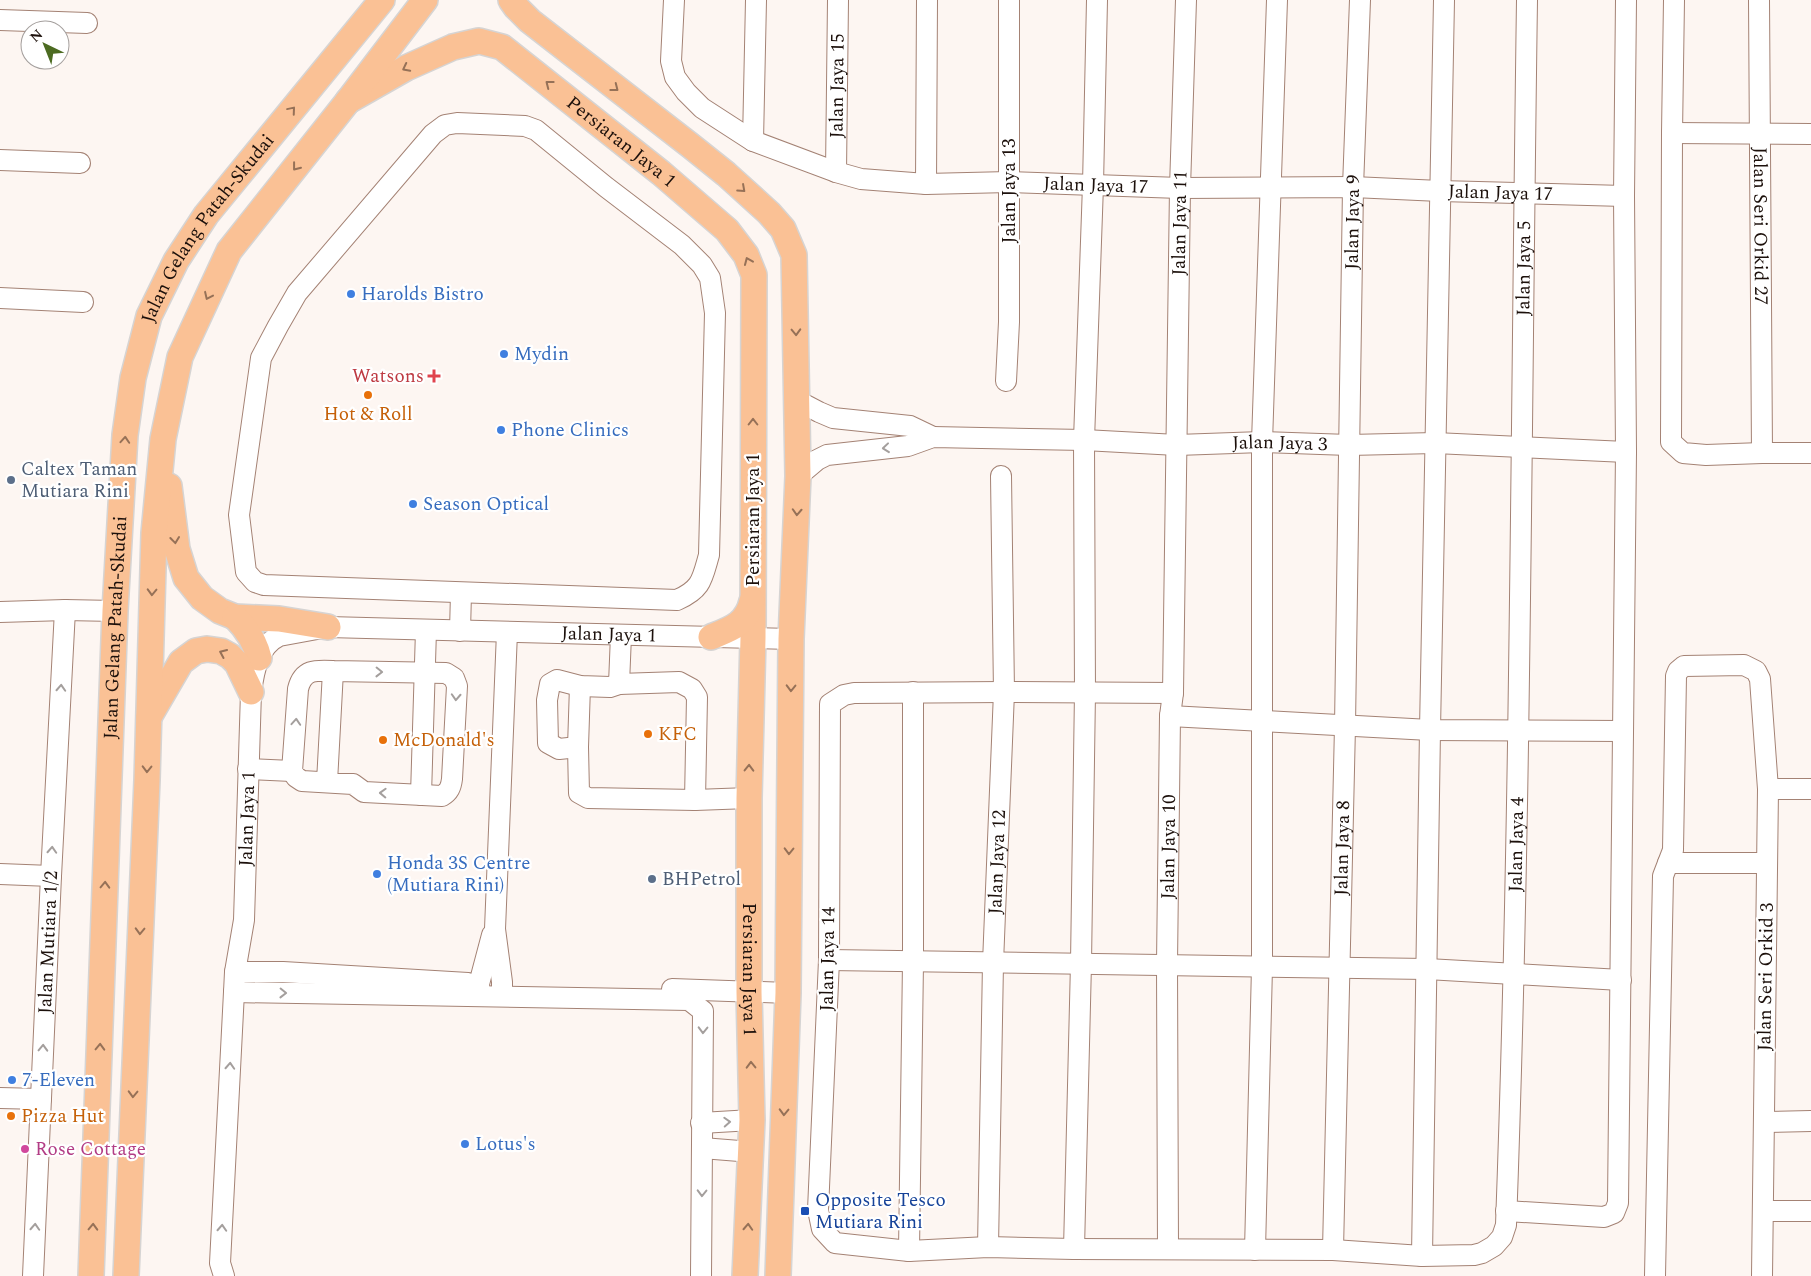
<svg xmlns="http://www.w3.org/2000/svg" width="1811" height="1276" viewBox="0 0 1811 1276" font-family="Spectral,serif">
<rect width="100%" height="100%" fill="#fdf6f2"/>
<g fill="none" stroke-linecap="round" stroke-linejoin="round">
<g stroke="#a48274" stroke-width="22">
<g id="minor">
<path id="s1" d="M674,0L671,61L675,77L686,92L702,108L753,141L836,172L861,179L926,184L1009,182L1180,188L1353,187L1440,191L1624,196"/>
<path d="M1674,0L1672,133L1671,442L1683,453L1706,455L1762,453H1811"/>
<path id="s2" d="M1759,0L1762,453"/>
<path d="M0,20L87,23"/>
<path d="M457,123L525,126L536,130L606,187L682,245L702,265L710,278L715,313L709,555C702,579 702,589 677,600L264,585L255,582L246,572L239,515L261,358L278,326L297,293L433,134L445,125Z"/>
<path d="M1672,133L1811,134"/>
<path d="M753,141L756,0"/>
<path d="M0,160L80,163"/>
<path id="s3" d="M836,172L838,0"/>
<path d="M926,184L927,0"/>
<path d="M0,298L83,302"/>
<path d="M1006,381L1009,322V0"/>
<path d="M798,401L819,412L833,418L910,426L933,437"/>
<path id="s4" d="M798,476L817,460L827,455L908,446L933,437L1084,440L1177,445L1262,442L1349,445L1435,443L1626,452"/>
<path d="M0,612L65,610L115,611"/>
<path d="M460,631L461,593"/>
<path d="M619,684L679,682L692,689L697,697L695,800"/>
<path d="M580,686L578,747L579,793L588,798L695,800L749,798"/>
<path id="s5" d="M1173,693L1004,692L854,693L844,695L830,704L829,960L818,1210L822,1229L835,1243L909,1251L988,1247L1074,1249L1333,1250L1422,1256L1474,1255L1482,1253L1494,1246L1502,1237L1506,1225C1521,817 1521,408 1527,0"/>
<path d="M1170,716L1430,730L1622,731"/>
<path d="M578,747L559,749L548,743L547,700L550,684L557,680L580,686L610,687L619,684L621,635"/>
<path d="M248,769L292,771"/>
<path d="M327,782L333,671C316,670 303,669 298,689L292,771L296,777L302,781L353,784L364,792L442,796C449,792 451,787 452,779L457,686L454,678L446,673L333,671"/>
<path d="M1768,789H1811"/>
<path d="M421,795L426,630"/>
<path d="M1668,863H1767"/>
<path d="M0,874L51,876"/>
<path d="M829,960L1427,969L1621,980"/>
<path d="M235,972H283L468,983"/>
<path d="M672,989L788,993"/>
<path d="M234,992L689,1000L703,1011L701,1276"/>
<path d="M480,996L479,984L492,935"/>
<path d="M502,996V982L495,929L507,632"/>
<path d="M0,1098L41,1099"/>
<path d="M1764,1122L1811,1121"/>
<path d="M701,1123L752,1120"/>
<path d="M702,1148L752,1152"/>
<path d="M1506,1211L1604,1217L1614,1213L1618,1203L1626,452L1624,196L1626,0"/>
<path d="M1763,1211H1811"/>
<path id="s6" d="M988,1247L993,963L1004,692L1001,476"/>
<path d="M1074,1249L1081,963L1085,692L1084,440L1093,185L1097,0"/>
<path id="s7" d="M1168,1249L1167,964L1170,716L1173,693L1180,188L1186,0"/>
<path d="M1255,1250L1262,967V442L1277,0"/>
<path id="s8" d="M1333,1250L1345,726L1353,187L1360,0"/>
<path d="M909,1251L913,962V692"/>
<path d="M1422,1256L1430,730L1444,0"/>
<path id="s9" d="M33,1276L51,876L65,610"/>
<path id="s10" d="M224,1276L220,1263L234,992L235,972L244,920L251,692C254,671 258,646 279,636L328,627L791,639"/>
<path d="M1655,1276L1663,876L1673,850L1676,676L1678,671L1684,666L1744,665L1756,671L1760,679L1768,789L1762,1276"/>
</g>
</g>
<g stroke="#d6d4d3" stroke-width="28">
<g id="major">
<path d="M511,0L516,7L530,21L691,146L726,174L769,213L783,229L794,255L798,476L791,639L788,993L778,1276"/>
<path id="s11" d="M348,101L406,68L453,47L479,41L502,47L661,173L727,230L746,255L754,275L753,638L749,798V992L752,1120L745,1276"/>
<path d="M169,486L177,549L186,578L202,598L220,611L235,617L279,619L328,627"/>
<path d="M235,617C247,629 255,641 259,658"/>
<path d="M711,637C731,629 747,624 752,601"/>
<path d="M149,717L181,662L196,651L207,649L221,651L230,656L237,663L251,692"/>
<path id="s12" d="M91,1276L115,611L125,435L133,378L149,316L176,261L206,215L382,0"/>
<path d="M126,1276L147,780L154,533L163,439L180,357L229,251L348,101L425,0"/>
</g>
</g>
<use href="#minor" stroke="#fff" stroke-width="20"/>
<use href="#major" stroke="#fac195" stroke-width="25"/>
</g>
<defs><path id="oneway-chevron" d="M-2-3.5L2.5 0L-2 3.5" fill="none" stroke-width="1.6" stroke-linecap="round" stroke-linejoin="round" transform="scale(1.25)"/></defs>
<g stroke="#967157">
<use href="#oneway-chevron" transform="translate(406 68) rotate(153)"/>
<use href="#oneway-chevron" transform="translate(549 84) rotate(-142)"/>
<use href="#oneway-chevron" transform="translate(615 88) rotate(38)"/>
<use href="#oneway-chevron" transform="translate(292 110) rotate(-50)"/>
<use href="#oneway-chevron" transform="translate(296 167) rotate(128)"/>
<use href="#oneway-chevron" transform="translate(742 189) rotate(42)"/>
<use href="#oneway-chevron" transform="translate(748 261) rotate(-113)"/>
<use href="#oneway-chevron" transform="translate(208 296) rotate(115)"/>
<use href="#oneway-chevron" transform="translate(796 332) rotate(88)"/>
<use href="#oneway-chevron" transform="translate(753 422) rotate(-90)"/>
<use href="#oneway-chevron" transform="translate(125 440) rotate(-86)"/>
<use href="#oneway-chevron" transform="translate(797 512) rotate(93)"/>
<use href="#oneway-chevron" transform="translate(175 540) rotate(83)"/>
<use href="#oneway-chevron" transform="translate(152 592) rotate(92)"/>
<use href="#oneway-chevron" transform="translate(223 653) rotate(-156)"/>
<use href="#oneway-chevron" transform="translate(791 688) rotate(91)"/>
<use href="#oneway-chevron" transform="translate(749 768) rotate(-89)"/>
<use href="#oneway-chevron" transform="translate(147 769) rotate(91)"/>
<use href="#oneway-chevron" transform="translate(789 851) rotate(91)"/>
<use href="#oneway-chevron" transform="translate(105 885) rotate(-88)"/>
<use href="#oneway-chevron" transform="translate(140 931) rotate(92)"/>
<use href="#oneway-chevron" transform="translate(100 1047) rotate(-88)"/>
<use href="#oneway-chevron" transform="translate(751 1065) rotate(-91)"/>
<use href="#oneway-chevron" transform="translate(133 1094) rotate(92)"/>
<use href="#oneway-chevron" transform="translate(784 1112) rotate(92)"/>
<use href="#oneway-chevron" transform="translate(93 1227) rotate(-88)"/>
<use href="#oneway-chevron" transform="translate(748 1227) rotate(-87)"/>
</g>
<g stroke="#a49f9d">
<use href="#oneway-chevron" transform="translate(886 448) rotate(174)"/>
<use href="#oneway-chevron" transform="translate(379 672) rotate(1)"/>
<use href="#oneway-chevron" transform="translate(61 688) rotate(-87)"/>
<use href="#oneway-chevron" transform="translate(456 697) rotate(93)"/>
<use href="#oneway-chevron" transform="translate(296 722) rotate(-86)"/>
<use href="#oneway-chevron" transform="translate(383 793) rotate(-178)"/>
<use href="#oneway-chevron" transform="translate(52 850) rotate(-87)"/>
<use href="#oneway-chevron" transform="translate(283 993) rotate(1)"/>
<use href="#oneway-chevron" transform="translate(703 1030) rotate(91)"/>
<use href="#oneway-chevron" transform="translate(43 1048) rotate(-88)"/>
<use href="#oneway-chevron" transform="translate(230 1066) rotate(-87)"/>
<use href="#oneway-chevron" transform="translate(727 1122) rotate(-3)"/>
<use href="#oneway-chevron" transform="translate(702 1193) rotate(91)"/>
<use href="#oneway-chevron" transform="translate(35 1227) rotate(-87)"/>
<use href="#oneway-chevron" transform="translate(222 1228) rotate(-87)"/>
</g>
<g fill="#3f7fe0" stroke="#fff" stroke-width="2">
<circle cx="351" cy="294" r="5"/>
<circle cx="504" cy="354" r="5"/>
<circle cx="501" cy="430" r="5"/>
<circle cx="413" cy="504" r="5"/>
<circle cx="377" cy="874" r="5"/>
<circle cx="12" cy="1080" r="5"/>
<circle cx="465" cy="1144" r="5"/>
</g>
<path fill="#e0444e" stroke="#fff" stroke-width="2" d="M431.5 368.5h5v5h5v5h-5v5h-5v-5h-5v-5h5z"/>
<g fill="#e8710a" stroke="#fff" stroke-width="2">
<circle cx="368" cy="395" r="5"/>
<circle cx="648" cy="734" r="5"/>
<circle cx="383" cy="740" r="5"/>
<circle cx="11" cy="1116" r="5"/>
</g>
<g fill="#5c6f8a" stroke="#fff" stroke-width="2">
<circle cx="11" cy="480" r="5"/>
<circle cx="652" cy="879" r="5"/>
</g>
<circle fill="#d1479c" stroke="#fff" stroke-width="2" cx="25" cy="1149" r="5"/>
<rect fill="#1a4fb4" stroke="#fff" stroke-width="2" x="800" y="1206" width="10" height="10" rx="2.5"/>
<g text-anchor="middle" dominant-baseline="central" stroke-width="4.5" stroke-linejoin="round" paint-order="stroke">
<g font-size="19" fill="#1c100b" stroke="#fff">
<text stroke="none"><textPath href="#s3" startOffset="86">Jalan Jaya 15</textPath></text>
<text stroke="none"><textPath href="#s11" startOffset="321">Persiaran Jaya 1</textPath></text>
<text stroke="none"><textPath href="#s1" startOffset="529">Jalan Jaya 17</textPath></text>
<text transform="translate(1009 191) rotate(-90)">Jalan Jaya 13</text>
<text stroke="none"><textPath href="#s1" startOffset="934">Jalan Jaya 17</textPath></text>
<text stroke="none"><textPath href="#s7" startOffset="1026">Jalan Jaya 11</textPath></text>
<text stroke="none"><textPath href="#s8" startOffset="1028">Jalan Jaya 9</textPath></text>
<text stroke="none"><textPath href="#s2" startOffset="226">Jalan Seri Orkid 27</textPath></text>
<text stroke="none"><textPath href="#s12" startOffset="1069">Jalan Gelang Patah-Skudai</textPath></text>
<text stroke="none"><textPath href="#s5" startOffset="2534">Jalan Jaya 5</textPath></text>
<text stroke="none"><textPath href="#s4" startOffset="491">Jalan Jaya 3</textPath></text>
<text transform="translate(753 520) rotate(-90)">Persiaran Jaya 1</text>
<text stroke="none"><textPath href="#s12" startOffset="649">Jalan Gelang Patah-Skudai</textPath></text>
<text stroke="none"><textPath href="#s10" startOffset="982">Jalan Jaya 1</textPath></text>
<text stroke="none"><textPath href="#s10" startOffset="459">Jalan Jaya 1</textPath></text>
<text stroke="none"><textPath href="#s5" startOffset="1958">Jalan Jaya 4</textPath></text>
<text stroke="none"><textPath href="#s7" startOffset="402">Jalan Jaya 10</textPath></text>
<text stroke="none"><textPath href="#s8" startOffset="402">Jalan Jaya 8</textPath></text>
<text stroke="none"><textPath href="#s6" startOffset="385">Jalan Jaya 12</textPath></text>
<text stroke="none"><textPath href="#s9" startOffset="334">Jalan Mutiara 1/2</textPath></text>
<text transform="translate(828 959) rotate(-89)">Jalan Jaya 14</text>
<text stroke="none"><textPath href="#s11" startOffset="1206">Persiaran Jaya 1</textPath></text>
<text transform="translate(1766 977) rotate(-89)">Jalan Seri Orkid 3</text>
</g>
<g font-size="19" fill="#366cbe" stroke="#fff" text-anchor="start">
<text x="361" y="294">Harolds Bistro</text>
<text x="514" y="354">Mydin</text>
<text x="511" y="430">Phone Clinics</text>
<text x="423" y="504">Season Optical</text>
<text x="387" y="863">Honda 3S Centre<tspan x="387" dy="22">(Mutiara Rini)</tspan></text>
<text x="22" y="1080">7-Eleven</text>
<text x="475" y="1144">Lotus's</text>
</g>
<g font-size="19" fill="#be3a42" stroke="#fff" text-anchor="end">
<text x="424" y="376">Watsons</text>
</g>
<g font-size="19" fill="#c56008" stroke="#fff" text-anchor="start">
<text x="368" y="414" text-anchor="middle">Hot &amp; Roll</text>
<text x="658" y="734">KFC</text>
<text x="393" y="740">McDonald's</text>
<text x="21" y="1116">Pizza Hut</text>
</g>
<g font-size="19" fill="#4e5e75" stroke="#fff" text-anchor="start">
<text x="21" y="469">Caltex Taman<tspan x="21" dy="22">Mutiara Rini</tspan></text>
<text x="662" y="879">BHPetrol</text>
</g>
<g font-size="19" fill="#b23c85" stroke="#fff" text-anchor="start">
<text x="35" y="1149">Rose Cottage</text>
</g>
<g font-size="19" fill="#164399" stroke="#fff" text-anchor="start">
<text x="815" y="1200">Opposite Tesco<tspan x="815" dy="22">Mutiara Rini</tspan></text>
</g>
</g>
<g transform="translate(45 45) rotate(317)"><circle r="24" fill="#ffffff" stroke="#a49f9d"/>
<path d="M0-4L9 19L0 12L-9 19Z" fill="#4c6b21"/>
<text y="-8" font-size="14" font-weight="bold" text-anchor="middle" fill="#1c100b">N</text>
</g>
</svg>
